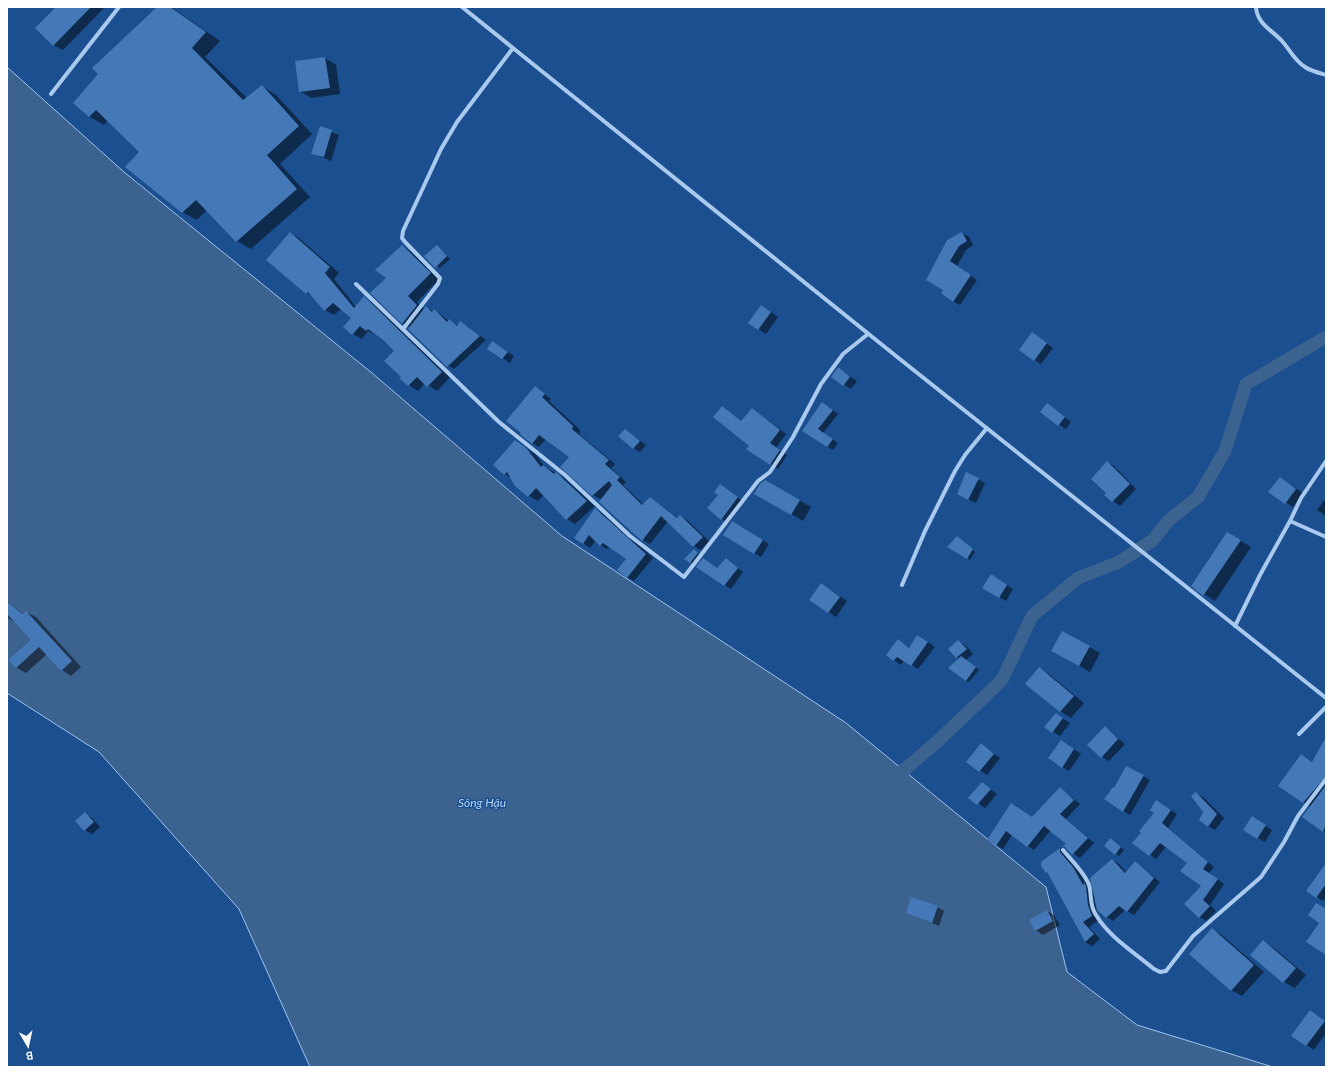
<svg xmlns="http://www.w3.org/2000/svg" width="1333" height="1074" viewBox="0 0 1333 1074" font-family="Lato,sans-serif">
<rect width="100%" height="100%" fill="#1b4f8f"/>
<path fill="#3c6290" stroke="#9cc4f0" d="M7,67L124,172L372,373L562,536L846,723L1046,887L1067,972L1137,1025L1273,1067H310L239,909L99,752L7,693Z"/>
<path fill="#0007" d="M57,7H105L63,50L53,45Z
M158,7H171L220,41L205,57L247,98L262,86L276,95L312,134L280,164L310,197L251,249L237,241L207,210L197,220L182,212L140,152L108,120L104,125L90,117L74,103Z
M325,58L336,65L340,94L311,98L300,91Z
M321,128L339,135L331,161L313,153Z
M291,233L300,239L339,273L334,279L356,307L364,298L373,303L450,377L437,391L425,383L418,391L409,385L401,378L402,377L395,351L376,335L368,331L362,339L353,334L352,318L341,309L334,315L325,310L315,298L307,293L268,259Z
M962,233L969,237L973,245L966,250L957,266L977,280L960,305L953,301L945,289L948,241Z
M402,246L411,252L439,279L417,302L424,309L426,307L433,311L434,310L449,321L458,326H467L486,340L454,369L447,365L410,327L403,323L372,293L387,278Z
M437,246L450,259L440,268L425,256Z
M768,310L778,317L766,334L750,323Z
M1032,333L1053,348L1041,364L1034,360Z
M493,342L514,356L510,363L488,348Z
M838,369L857,381L851,389L832,376Z
M535,387L551,399L549,401L580,430L579,434L615,464L611,468L626,482L623,485L644,505L650,498L678,518L680,516L687,520L709,541L701,550L694,546L668,521L650,544L643,540L605,495L600,499L593,495L562,467L570,457L546,439L539,447L532,443Z
M828,406L838,414L823,433L838,443L833,450L803,430Z
M722,407L742,422L753,409L786,434L776,448L787,455L778,469L747,449L750,445Z
M1054,409L1071,422L1066,429L1041,412Z
M625,430L646,445L640,452L633,448Z
M515,441L536,455L545,467L564,478L595,506L575,524L567,519L544,494L538,501L529,496L515,484L511,478L505,474Z
M1107,462L1114,466L1136,489L1120,506L1105,495L1107,493Z
M967,474L985,483L976,503L965,498Z
M1280,478L1303,493L1293,507L1270,492Z
M766,481L811,507L803,521L756,493Z
M720,485L744,502L729,523L722,519Z
M1326,498V516L1317,510Z
M596,510L602,513L653,558L634,581L627,577L628,559L610,547L607,549L600,545L596,540L590,548L575,538Z
M740,526L769,544L761,557L754,553Z
M960,539L975,552L970,560L949,547Z
M1238,539L1251,547L1215,601L1192,586Z
M697,552L700,556L694,564L686,559Z
M727,559L743,572L731,589L698,567L718,569Z
M998,580L1013,589L1006,601L984,588Z
M821,584L847,601L836,617L810,599Z
M7,602L24,614L26,612L36,617L81,667L71,676L62,670L47,654L26,673L17,668L10,660L32,640L16,623L7,617Z
M1062,632L1100,653L1090,672L1052,650Z
M925,640L935,647L918,669L904,660L901,665L887,655L899,641L910,648Z
M959,642L966,646L973,654L966,660L979,670L969,682L966,681L959,659L950,649Z
M1040,669L1050,675L1084,703L1071,718L1060,711Z
M1056,714L1070,723L1060,736L1053,732Z
M1105,728L1125,744L1109,761L1102,757Z
M1326,739V832L1323,831L1311,807L1280,786L1302,756L1313,762Z
M981,745L1000,758L987,775L968,762Z
M1068,745L1081,754L1069,771L1062,767Z
M1126,767L1150,780L1130,815L1123,811L1115,789Z
M982,783L997,794L985,808L970,797Z
M1060,788L1080,804L1066,819L1094,843L1080,858L1064,847L1068,844L1051,830L1034,850L1012,835L1003,849L988,840L1033,818Z
M1196,793L1203,797L1224,818L1215,830L1208,826Z
M1163,805L1177,814L1168,828L1214,867L1209,873L1224,884L1210,905L1216,911L1206,921L1200,917L1202,886L1188,863L1166,847L1156,859L1134,843Z
M85,814L92,818L100,827L92,834L85,830L77,821Z
M1252,818L1272,830L1265,842L1244,830Z
M1113,841L1124,850L1119,856L1105,846Z
M1060,849L1067,853L1088,886L1093,890L1113,860L1119,864L1126,872L1135,862L1160,882L1134,915L1125,910L1113,921L1107,917L1095,899H1094L1099,920L1089,927L1100,939L1092,946L1085,942L1042,863Z
M1326,865V897L1323,901L1317,897Z
M937,907L944,911L939,926L907,913Z
M1047,911L1054,915L1060,925L1043,935L1036,930L1030,920Z
M1213,929L1223,936L1264,972L1242,996L1231,990Z
M1263,942L1274,948L1306,975L1295,988L1284,982L1252,955Z
M1317,1015L1326,1022V1033L1314,1050L1293,1035Z"/>
<g fill="none" stroke-linecap="round" stroke-linejoin="round">
<path stroke="#3c6290" stroke-width="13" d="M903,771L940,739L1002,680L1032,616L1078,578L1119,562L1153,540L1168,521L1198,497L1225,451L1246,384L1326,337"/>
</g>
<path fill="#4478b7" d="M56,7H91L53,46L35,28Z
M157,7H170L206,32L192,48L243,100L262,85L299,126L267,155L297,189L236,242L196,200L182,213L125,167L139,152L96,110L89,117L73,103L98,74L92,68Z
M325,57L330,88L299,92L295,61Z
M320,126L332,130L324,157L311,154Z
M290,232L330,267L325,273L354,308L364,296L442,372L427,387L417,377L408,386L399,378L401,377L384,361L394,351L384,341L368,329L366,331L360,326L352,335L343,327L351,318L333,303L324,311L308,292L306,294L266,260Z
M962,232L967,241L959,246L950,261L971,275L953,302L941,293L943,290L926,280L947,240Z
M402,245L431,273L408,296L417,305L402,324L370,293L386,278L375,270Z
M437,245L447,256L435,268L424,256Z
M761,305L771,312L758,330L748,323Z
M426,306L432,312L434,309L447,322L449,319L457,326L460,321L480,336L447,367L408,329Z
M1032,332L1047,343L1034,361L1019,350Z
M492,341L508,352L502,359L487,349Z
M838,367L850,377L843,386L831,377Z
M535,386L545,394L542,397L573,426L572,429L609,460L605,464L620,477L617,480L642,505L650,497L677,518L680,515L703,537L693,547L661,516L642,541L599,502L612,485L609,481L592,496L560,467L569,457L539,435L532,444L520,434L521,433L506,421Z
M822,402L833,410L818,429L833,439L827,447L802,431Z
M1047,403L1065,417L1058,426L1040,412Z
M722,406L741,421L752,408L780,430L770,443L780,450L770,465L746,449L749,446L713,417Z
M625,429L640,441L633,449L618,436Z
M515,440L527,449L541,467L543,465L554,474L556,472L587,501L566,520L536,488L528,497L515,486L507,472L504,475L493,465Z
M1107,461L1130,484L1112,502L1104,495L1106,493L1091,479Z
M966,472L979,478L968,500L957,494Z
M1280,477L1296,489L1285,504L1268,492Z
M765,480L800,500L791,515L754,494L760,484Z
M720,484L738,497L721,520L707,508L718,495L714,492Z
M595,508L646,554L627,578L617,570L626,559L603,543L600,546L589,535L583,544L574,538Z
M732,521L763,540L754,554L723,535Z
M1227,532L1241,540L1203,596L1191,586Z
M957,536L973,549L967,559L947,547Z
M694,549L698,553L690,563L684,559Z
M703,558L717,568L726,558L738,568L724,586L696,567Z
M991,574L1007,585L999,598L982,588Z
M821,583L840,597L828,613L809,600Z
M7,602L23,614L26,611L72,661L61,671L39,647L16,668L8,660L31,640L7,614Z
M1062,631L1090,646L1079,666L1051,651Z
M917,635L928,642L911,666L897,657L893,661L886,655L898,639L909,648Z
M958,640L967,649L956,658L948,649Z
M961,656L976,667L966,681L948,668Z
M1039,667L1074,696L1060,712L1025,684Z
M1056,713L1063,718L1052,733L1044,727Z
M1105,726L1118,739L1101,758L1087,745Z
M1326,737V776L1303,803L1278,786L1301,754L1312,762Z
M1061,740L1074,749L1062,768L1048,758Z
M981,743L994,754L979,772L966,762Z
M1126,766L1144,775L1123,812L1104,799L1113,787L1114,788Z
M982,782L991,789L977,805L968,798Z
M1326,785V824L1323,832L1302,817Z
M1060,787L1074,800L1060,814L1088,838L1072,855L1065,847H1062L1066,844L1044,826L1027,847L1006,831L996,846L987,840L1011,803L1032,817Z
M1196,792L1217,814L1208,827L1199,820L1203,812L1191,796Z
M1156,800L1171,810L1162,823L1208,862L1203,869L1218,879L1203,900L1210,906L1199,918L1184,904L1201,886L1180,871L1187,863L1160,843L1149,856L1132,843L1141,833L1139,831L1154,813L1150,810Z
M85,812L94,822L84,831L75,821Z
M1252,816L1266,825L1257,839L1243,830Z
M1110,838L1121,847L1115,855L1104,846Z
M1060,848V852L1073,867L1083,885L1084,883L1086,886L1088,905L1092,916L1083,922L1094,934L1085,942L1047,872L1046,873L1041,866V862Z
M1112,859L1125,873L1135,861L1154,878L1127,912L1119,906L1106,918L1097,910L1090,878Z
M1326,863V884L1316,898L1306,891Z
M911,897L938,906L932,923L906,913Z
M1316,903L1326,909V955L1306,942L1319,923L1308,915Z
M1047,910L1053,921L1035,931L1029,920Z
M1212,928L1254,965L1231,991L1189,954Z
M1263,940L1296,968L1283,983L1250,955Z
M1310,1010L1325,1021L1306,1046L1291,1036Z"/>
<g fill="none" stroke-linecap="round" stroke-linejoin="round">
<path stroke="#a9c9ee" stroke-width="4" d="M462,7L901,360L1326,698
M1256,7C1257,24 1272,30 1282,41C1290,50 1295,61 1305,67C1311,71 1319,73 1326,75
M51,94L119,7
M356,284L499,422L565,475L630,536L684,577L758,481L770,472L793,437L821,384L843,354L868,334
M403,329L438,284L440,278L405,242L402,238L403,231L441,149L457,122L513,48
M1326,461L1301,498L1290,521L1326,537
M902,585L925,531L955,471L965,455L987,428
M1235,626L1260,575L1290,521
M1299,734L1326,707
M1063,850C1071,860 1085,873 1089,885C1092,895 1089,905 1096,915C1109,937 1135,953 1154,969L1160,972L1166,971L1193,936L1261,877L1284,842L1298,816L1326,779"/>
</g>
<g text-anchor="middle" dominant-baseline="central" stroke-width="3" stroke-linejoin="round" paint-order="stroke">
<g font-size="12" font-style="italic" fill="#b5d3f5" stroke="#1b4f8f">
<text x="482" y="802">Sông Hậu</text>
</g>
</g>
<rect width="1333" height="1074" fill="none" stroke="#ffffff" stroke-width="16"/>
<g transform="translate(28 1046) rotate(171)" stroke="#1b4f8f" stroke-width="3" paint-order="stroke">
<path d="M0-3L7 15L0 10L-7 15Z" fill="#ffffff"/>
<text y="-6" font-size="11" font-weight="bold" text-anchor="middle" fill="#ffffff">B</text>
</g>
</svg>
